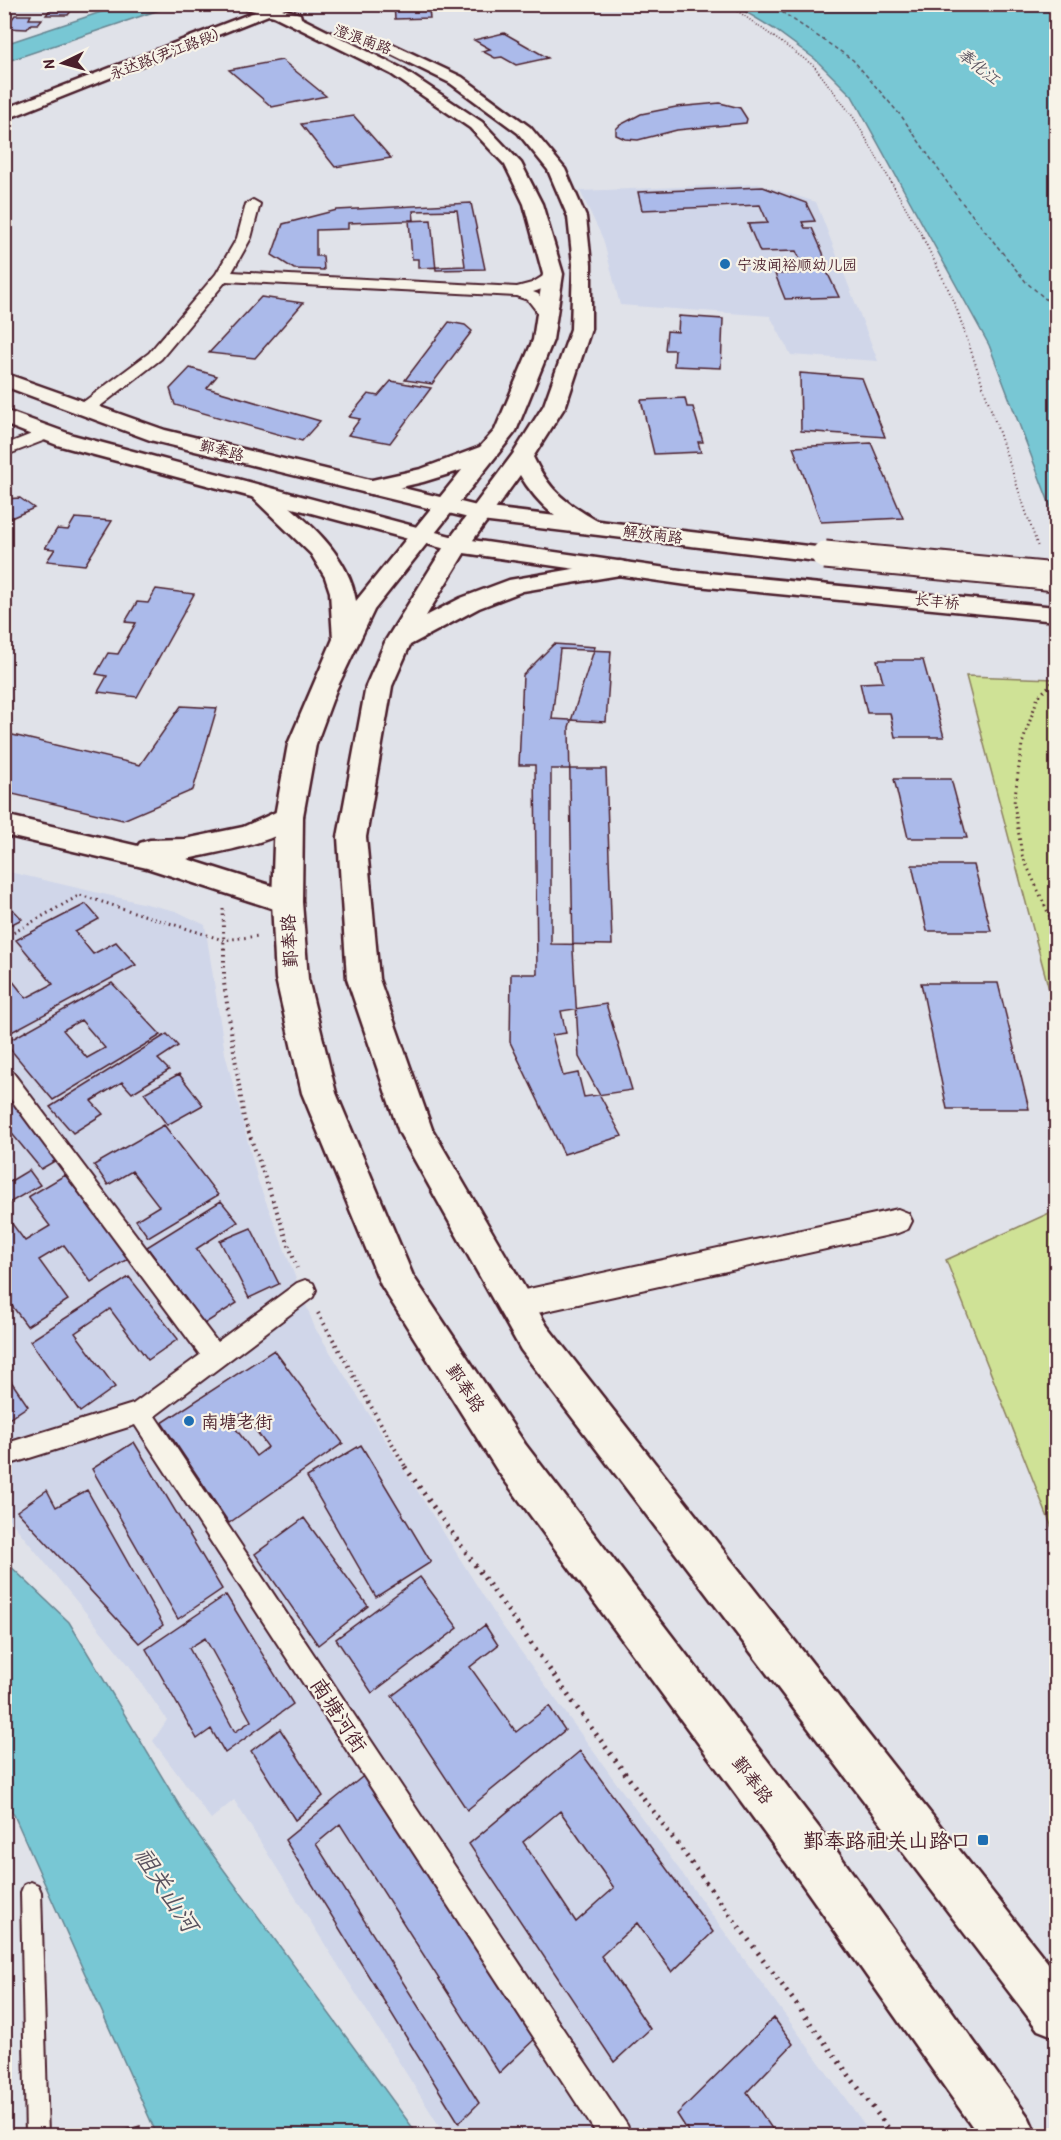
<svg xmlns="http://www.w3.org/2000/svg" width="1061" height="2140" viewBox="0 0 1061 2140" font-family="'Patrick Hand','LXGW WenKai TC',sans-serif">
<rect width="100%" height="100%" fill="#e0e2e9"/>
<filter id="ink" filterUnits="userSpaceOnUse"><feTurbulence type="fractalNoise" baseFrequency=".0167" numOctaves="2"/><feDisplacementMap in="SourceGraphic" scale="12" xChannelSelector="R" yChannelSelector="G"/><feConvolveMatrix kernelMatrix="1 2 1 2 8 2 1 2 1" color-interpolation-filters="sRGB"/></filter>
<g filter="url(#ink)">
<path fill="#d0d6e9" d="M758,184L816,202L878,361L791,355L770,316L620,305L603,239L580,191Z
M5,871L176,911L205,925L225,1053L258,1181L315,1328L501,1624L872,2135H445L234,1800L211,1819L153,1741L167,1720L128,1664L5,1514Z"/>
<path fill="#cfe296" stroke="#8c8060" stroke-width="1.5" d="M966,676L1056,679V1016Z
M1056,1210V1538L946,1260Z"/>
<path fill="#78c7d4" stroke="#668490" stroke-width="1.5" d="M125,4L174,5L5,62V44Z
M734,5H1056V521L989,345L852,96L815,59L774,29Z
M4,1560L69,1622L191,1825L418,2135H157L14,1815L5,1802Z"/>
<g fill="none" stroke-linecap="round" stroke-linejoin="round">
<path stroke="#58515e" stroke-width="1.5" stroke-dasharray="4 3" stroke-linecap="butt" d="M770,4L853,60L902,117L956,195L1026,282L1056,308"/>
</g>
<path fill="#abbaea" stroke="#4a1f2b" stroke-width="1.5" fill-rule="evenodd" d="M54,4H69L82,6L78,11H71L68,15H46Z
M394,4H428L430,18L395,19Z
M15,15H31L29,19H42L38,24H31L27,29L5,28Z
M504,33L548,58L516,65L502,57L495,58L482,51L490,49L474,40Z
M282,60L326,96L272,107L229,70Z
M720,103L740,108L747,119L746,123L677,130L638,140L625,139L616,135V129L620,125L641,114L676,107Z
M354,116L391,158L335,167L301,124Z
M763,187L806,203L815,221L802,222L805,228H812L823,253L827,272L839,297L785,299L775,274L806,273L796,251L760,252L748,224L768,223L760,205L642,210L638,192Z
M471,203L485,269L436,270L431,220L348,223V229L316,230V256H323L324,270L294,269L272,255L283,224L337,210Z
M457,210L465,266L418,268V259H412L409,220H414L413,211Z
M261,297L303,303L255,358L209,353Z
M679,316L723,319L721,368L674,366L675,350H665L667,331L678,332Z
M449,322L465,325L472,331L432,384L405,380Z
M190,368L217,376L207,388L320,421L302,441L175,405L170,389Z
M800,373L862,378L885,437L801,431Z
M391,381L431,388L390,443L348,435L360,419L349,417L368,394L378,396Z
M685,398L687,407H693L703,442H698L701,452L654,454L641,400Z
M871,443L903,518L821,522L793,447Z
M20,498L34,508L4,521V499Z
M75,518L112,521L85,565L47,561L55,549L45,548L57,529L68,530Z
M156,589L194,594L137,697L98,692L107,676L96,674L108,653L118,654L136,623L125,622L137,602L148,603Z
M554,644L595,647L569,727L573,950L579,1057L622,1136L564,1154L510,1042L511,974H537L535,765H519L523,675Z
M560,649L611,651L606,722L552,719Z
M877,660H923L944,737H895L890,713H867L860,683L883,682Z
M181,706L217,708L193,790L123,820L4,792V733L140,765Z
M551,769H606L612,945L551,944Z
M894,779H951L967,838H908Z
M912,865H974L991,931H927Z
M4,900L22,919L4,928Z
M86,904L99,919L75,932L93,954L116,942L136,965L4,1036V970L26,998L53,984L16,940Z
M112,983L161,1035L53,1100L5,1043ZM81,1020L105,1048L87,1058L63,1030Z
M921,983H998L1029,1109H947Z
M606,1004L632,1090L584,1097L578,1073L563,1076L552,1035L566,1033L561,1011Z
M167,1034L178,1046L158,1059L169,1070L132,1093L122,1082L91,1101L103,1114L73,1133L50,1107Z
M179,1074L203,1105L167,1125L144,1093Z
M4,1080L65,1155L41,1169L4,1124Z
M164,1125L218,1195L148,1237L136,1220L159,1206L132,1171L108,1185L94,1165Z
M29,1170L40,1185L4,1206V1185Z
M65,1175L129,1258L91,1282L64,1245L39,1260L68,1300L27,1326L4,1295V1213L25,1241L50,1226L28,1197Z
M221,1201L238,1222L196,1249L237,1303L204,1324L147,1247Z
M251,1228L279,1284L249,1298L220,1241Z
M129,1277L178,1339L148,1360L110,1309L75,1333L115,1387L80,1412L30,1341Z
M274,1350L343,1443L229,1523L162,1423ZM243,1413L268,1447L256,1456L230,1421Z
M4,1371L28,1406L4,1422Z
M134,1442L222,1589L178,1619L92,1469Z
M361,1445L431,1562L376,1597L307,1477Z
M47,1490L56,1507L87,1490L163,1625L139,1643L17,1511Z
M304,1518L368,1606L318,1645L255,1554Z
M420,1577L458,1628L372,1693L336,1639Z
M226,1595L293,1704L225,1753L211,1729L197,1739L146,1649ZM205,1638L251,1721L235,1732L189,1648Z
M485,1625L498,1645L470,1667L516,1732L549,1706L565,1730L467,1810L392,1696Z
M280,1729L323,1796L295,1820L251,1751Z
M580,1751L713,1932L672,1972L637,1923L601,1956L650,2029L614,2062L469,1844ZM560,1811L614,1888L576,1922L523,1842Z
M367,1773L540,2034L499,2073L340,1824L316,1844L479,2103L459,2123L285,1840Z
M774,2018L793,2044L747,2092L777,2136H691L677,2114Z
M140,2126V2136H103Z"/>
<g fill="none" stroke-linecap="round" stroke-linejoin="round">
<g stroke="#4a1f2b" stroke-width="4">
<path id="service" d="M31,1882L38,1885L41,1892L48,2136H26L21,1892L24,1885Z"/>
</g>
<g stroke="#4a1f2b" stroke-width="4">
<path id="pedestrian" d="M4,1067L11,1070L217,1342L297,1283L305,1280L313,1283L316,1290L313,1297L155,1416L627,2125L631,2136H598L135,1425L4,1466V1444L133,1404L200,1355L4,1090Z"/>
</g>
<g stroke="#4a1f2b" stroke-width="4">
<path id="minor" d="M253,200L260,204L251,238L232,272L517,287L532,283L553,270L558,271L560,274C553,283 544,289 533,292L538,294L555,315L547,320L542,318L528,300L516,296L226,281L161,359L90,414H78L76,410L78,406L149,353L216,274L237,238L246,204Z
M47,428L55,433L53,437L4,456V445Z
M898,1209L908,1213L912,1221L908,1229L898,1233L515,1318L505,1314L501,1305L505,1296L515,1292Z"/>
</g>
<g stroke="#4a1f2b" stroke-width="5">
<path id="tertiary" d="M289,806L299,809L303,816C288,842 216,852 187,859L298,894L302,902L298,910L287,913L147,868L4,835V815L138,846L140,843L150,840L185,839L243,827Z"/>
</g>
<g stroke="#4a1f2b" stroke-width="5">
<path id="secondary" d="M237,4H263L300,14L301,18L401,68L482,122L521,163L542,204L563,274L553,340L516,431L374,610L336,690L316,744L303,816L302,902L308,979L336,1093L413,1276L525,1444L836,1850L1029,2118L1037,2136H979L802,1884L497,1470L381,1285L302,1093L276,979L272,902L275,816L288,744L333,639L330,592L325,577L311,554L249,494L252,489L260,487L268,489C304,518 348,552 356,601L462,470L423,482L371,494L363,492L360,487L363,482L421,469L480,447L495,430L533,340L543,274L524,204L505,165L470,128L391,74L274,16L239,7Z
M392,44L462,77L530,127L565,169L586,217L591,264V329L566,405L533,457C550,492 566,503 599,522L603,527L599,532C570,539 533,498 520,475L468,547L426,616L461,598L509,580L620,561L629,563L632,568L629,573L620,575L523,591L479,608L410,645L392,686L366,837L379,979L432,1129L547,1326L1056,1973V2037L1038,2030L521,1350L399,1132L347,979L338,837L366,686L386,640L445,545L513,454L544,405L571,329L573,264L568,217L548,170L518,133L450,83L387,52L384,49Z"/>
</g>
<g stroke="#4a1f2b" stroke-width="5">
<path id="primary" d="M275,4H296L4,120V109Z
M4,373L165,430L481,507L825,548L833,550L837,555L833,560L825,562L481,521L150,440L4,386Z
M4,410L73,435L458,538L687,571L1056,607V621L687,585L457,552L57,445L4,424Z"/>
</g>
<path stroke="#4a1f2b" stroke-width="1.5" stroke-dasharray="1 2" stroke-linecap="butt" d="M724,4L739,12L814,66L854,118L924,239"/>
<path stroke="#4a1f2b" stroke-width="2" stroke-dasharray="1 3" stroke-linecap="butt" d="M923,238L954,301L1038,547"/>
<path stroke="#4a1f2b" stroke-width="3" stroke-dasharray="1.5 4" stroke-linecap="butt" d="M1056,679L1038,697L1022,744L1014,803L1022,855L1056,930
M223,909L224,949
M4,938L80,895L223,940L259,936"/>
<path stroke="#4a1f2b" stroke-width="4" stroke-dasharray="1.5 4.5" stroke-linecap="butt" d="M224,948V983L244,1119L297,1268
M318,1313L406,1468"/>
<path stroke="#4a1f2b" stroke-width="5" stroke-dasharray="2 6" stroke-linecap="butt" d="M405,1467L590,1726L894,2136"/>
<use href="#service" fill="#f7f3e8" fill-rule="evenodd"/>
<use href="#pedestrian" fill="#f7f3e8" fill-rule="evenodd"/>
<use href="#minor" fill="#f7f3e8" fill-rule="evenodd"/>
<use href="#tertiary" fill="#f7f3e8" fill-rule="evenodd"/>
<use href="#secondary" fill="#f7f3e8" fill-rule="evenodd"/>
<use href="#primary" fill="#f7f3e8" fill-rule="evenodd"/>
<g stroke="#4a1f2b" stroke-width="31" stroke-linecap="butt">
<path id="primary-bridge" d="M825,555L1056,577"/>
</g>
<use href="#primary-bridge" stroke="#f7f3e8" stroke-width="27"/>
</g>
</g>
<g fill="#1f6fb2" stroke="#f7f3e8" stroke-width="2">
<circle cx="725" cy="264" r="6"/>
<circle cx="189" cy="1421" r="6"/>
<rect x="977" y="1834" width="12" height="12" rx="3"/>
</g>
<g text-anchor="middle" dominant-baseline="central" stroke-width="4.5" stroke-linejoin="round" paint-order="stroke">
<g font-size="15" fill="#4a1f2b" stroke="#f7f3e8">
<text transform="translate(363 39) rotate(20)">澄浪南路</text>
<text transform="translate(164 54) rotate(-21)">永达路(尹江路段)</text>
<text transform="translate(222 450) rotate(14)">鄞奉路</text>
<text transform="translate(653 534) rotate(7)">解放南路</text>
<text transform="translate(937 601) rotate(6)">长丰桥</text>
</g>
<g font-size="15" fill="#4a1f2b" stroke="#f7f3e8" text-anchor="start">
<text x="737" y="264">宁波闻裕顺幼儿园</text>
</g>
<g font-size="16" font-style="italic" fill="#58515e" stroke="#f7f3e8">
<text transform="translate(979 66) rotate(38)">奉化江</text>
</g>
<g font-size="18" fill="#4a1f2b" stroke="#f7f3e8">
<text transform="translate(289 941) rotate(-93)">鄞奉路</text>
<text transform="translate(466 1388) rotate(57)">鄞奉路</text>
<text transform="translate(753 1780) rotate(53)">鄞奉路</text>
</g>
<g font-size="18" fill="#4a1f2b" stroke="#f7f3e8" text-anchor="start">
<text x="201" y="1421">南塘老街</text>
</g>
<g font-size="21" fill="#4a1f2b" stroke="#f7f3e8">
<text transform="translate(339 1715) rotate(57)">南塘河街</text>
</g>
<g font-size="21" fill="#4a1f2b" stroke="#f7f3e8" text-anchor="end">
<text x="971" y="1840">鄞奉路祖关山路口</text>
</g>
<g font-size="24" font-style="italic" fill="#58515e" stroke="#f7f3e8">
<text transform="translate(167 1889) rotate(57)">祖关山河</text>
</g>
</g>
<rect width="1061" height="2140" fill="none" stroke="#f7f3e8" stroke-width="24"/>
<rect x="12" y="12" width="1037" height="2116" fill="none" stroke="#4a1f2b" stroke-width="2" filter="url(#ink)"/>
<g transform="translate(63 63) rotate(265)" stroke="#f7f3e8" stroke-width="4.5" paint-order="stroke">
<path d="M0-4.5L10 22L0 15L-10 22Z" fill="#4a1f2b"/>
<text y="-9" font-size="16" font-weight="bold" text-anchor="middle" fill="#4a1f2b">N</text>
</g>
</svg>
